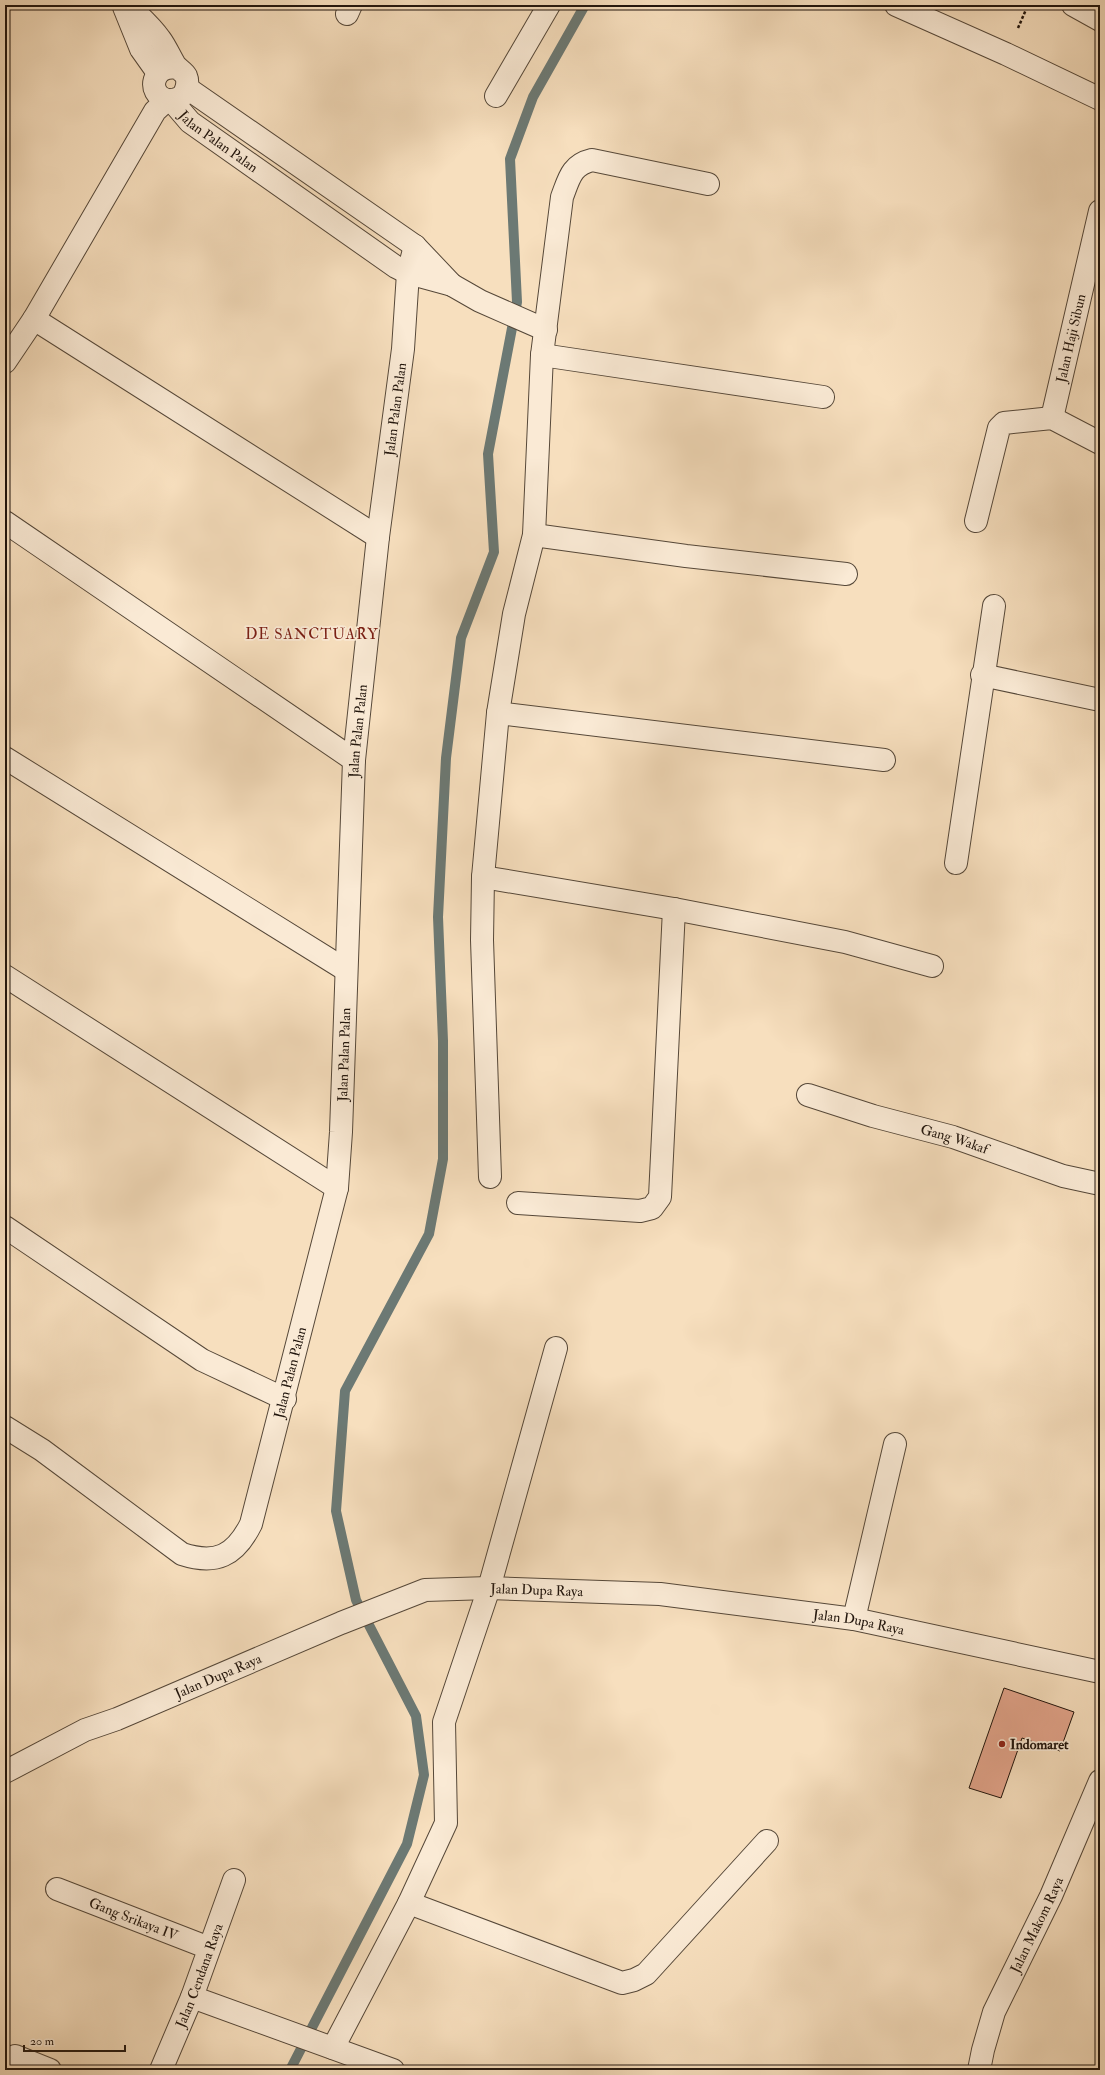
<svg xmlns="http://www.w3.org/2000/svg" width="1105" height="2075" viewBox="0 0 1105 2075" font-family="'IM FELL Double Pica',serif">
<rect width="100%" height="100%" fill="#f7dfbe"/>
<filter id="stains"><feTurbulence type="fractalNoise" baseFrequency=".005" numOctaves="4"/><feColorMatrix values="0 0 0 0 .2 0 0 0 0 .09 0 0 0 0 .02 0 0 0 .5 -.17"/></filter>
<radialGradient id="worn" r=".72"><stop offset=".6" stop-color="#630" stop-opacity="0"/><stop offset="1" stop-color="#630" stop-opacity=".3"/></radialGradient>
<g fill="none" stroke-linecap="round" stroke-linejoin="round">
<path stroke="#6c7974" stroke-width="10" d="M290,2070L407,1844L424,1775L416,1716L356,1600L336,1511L345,1391L429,1234L443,1159V1041L438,917L446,758L461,638L494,552L488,454L517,302L510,159L533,97L585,5"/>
</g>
<path fill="#e3a58c" stroke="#21150d" d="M1004,1688L1074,1712L1060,1751L1022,1738L1001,1798L969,1788Z"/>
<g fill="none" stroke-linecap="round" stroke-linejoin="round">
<g stroke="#564839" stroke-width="24">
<g id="minor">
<path d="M128,5C139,16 151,26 160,39C166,47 170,57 175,65C178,69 184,72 186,76C189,83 186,92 182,96C179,99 171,101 167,100C145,93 153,64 177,68"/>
<path d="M896,5L1006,54L1100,99"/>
<path d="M1073,5L1100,20"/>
<path d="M124,7L141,49L158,73"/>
<path d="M347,14L351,5"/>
<path d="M187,88L415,246L452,285"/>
<path d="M496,96L549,5"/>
<path id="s1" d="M172,101L190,122L396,267L408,273L452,285L480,301L546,330"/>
<path d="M34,319L378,537"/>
<path d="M542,355L823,397"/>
<path d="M5,362L34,319L155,111L167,100"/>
<path id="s2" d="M1052,418L1100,211"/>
<path d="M976,521L999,428L1004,423L1052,418L1100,443"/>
<path d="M5,522L354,760"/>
<path d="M534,535L686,556L846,574"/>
<path d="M982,675L1100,700"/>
<path d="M498,713L884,760"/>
<path d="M5,758L346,970"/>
<path d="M956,863L994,606"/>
<path d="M483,877L674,909L845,942L932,966"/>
<path d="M5,976L337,1188"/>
<path id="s3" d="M808,1095L873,1116L953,1137L1063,1176L1100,1184"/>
<path d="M490,1177L482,940L483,877L498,713L514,614L534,535L542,355L562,197C569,179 571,165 592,160L708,184"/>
<path d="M518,1203L640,1211L652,1208L660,1197L674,909"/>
<path d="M5,1227L202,1360L285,1399"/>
<path id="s4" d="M5,1427L42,1450L182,1554C216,1565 235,1556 251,1524L337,1188L341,1132L354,760L378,537L403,349L408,273L415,246"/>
<path d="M854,1619L895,1444"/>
<path id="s5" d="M5,1772L85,1730L117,1719L341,1623L425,1590L489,1588L660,1594L854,1619L1100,1672"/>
<path id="s6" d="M57,1889L209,1948"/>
<path d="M409,1903L446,1823L444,1722L489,1588L556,1348"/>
<path d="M192,1997L393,2070"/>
<path d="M333,2048L409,1903L622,1983L634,1980L646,1974L767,1841"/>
<path d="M15,2056L50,2070"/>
<path id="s7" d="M161,2070L192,1997L234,1880"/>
<path id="s8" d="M979,2070L983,2050L994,2012L1051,1896L1100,1781"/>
</g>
</g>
<path stroke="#21150d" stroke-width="2.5" stroke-dasharray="3 2" stroke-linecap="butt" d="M1018,28L1028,5"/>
<use href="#minor" stroke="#faead5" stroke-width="22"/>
</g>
<circle fill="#8f2418" stroke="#faead5" stroke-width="1.5" cx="1002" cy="1744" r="4"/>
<g text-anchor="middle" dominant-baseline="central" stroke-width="3.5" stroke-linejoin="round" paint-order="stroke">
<g font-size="14" fill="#21150d" stroke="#faead5">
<text stroke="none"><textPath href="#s1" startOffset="62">Jalan Palan Palan</textPath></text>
<text stroke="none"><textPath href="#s2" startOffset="82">Jalan Haji Sibun</textPath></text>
<text stroke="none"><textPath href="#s4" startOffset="1431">Jalan Palan Palan</textPath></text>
<text stroke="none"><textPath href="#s4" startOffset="1107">Jalan Palan Palan</textPath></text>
<text stroke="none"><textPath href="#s4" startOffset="783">Jalan Palan Palan</textPath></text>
<text stroke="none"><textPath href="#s3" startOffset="153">Gang Wakaf</textPath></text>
<text stroke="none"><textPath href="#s4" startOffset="459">Jalan Palan Palan</textPath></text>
<text stroke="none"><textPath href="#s5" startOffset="570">Jalan Dupa Raya</textPath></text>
<text stroke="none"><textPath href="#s5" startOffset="894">Jalan Dupa Raya</textPath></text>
<text stroke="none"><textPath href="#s5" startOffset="234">Jalan Dupa Raya</textPath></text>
<text stroke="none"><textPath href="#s6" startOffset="82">Gang Srikaya IV</textPath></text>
<text stroke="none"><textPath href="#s8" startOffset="157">Jalan Makom Raya</textPath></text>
<text stroke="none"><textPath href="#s7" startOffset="102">Jalan Cendana Raya</textPath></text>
</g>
<g font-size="14" font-weight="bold" fill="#21150d" stroke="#faead5" text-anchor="start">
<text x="1010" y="1744">Indomaret</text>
</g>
<g font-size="15" letter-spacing="1" fill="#7a1f14" stroke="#faead5">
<text x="312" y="634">DE SANCTUARY</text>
</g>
</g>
<rect width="1105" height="2075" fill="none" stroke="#f7dfbe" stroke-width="20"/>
<rect x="6" y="6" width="1093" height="2063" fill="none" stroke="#21150d" stroke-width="2"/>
<rect x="10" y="10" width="1085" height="2055" fill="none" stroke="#21150d"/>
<path d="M24 2045v6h101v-6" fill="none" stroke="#21150d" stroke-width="2"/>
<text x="30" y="2045" font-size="12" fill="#21150d" stroke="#faead5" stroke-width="3" paint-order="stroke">20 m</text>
<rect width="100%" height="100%" filter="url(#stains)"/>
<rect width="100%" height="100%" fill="url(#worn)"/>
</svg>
